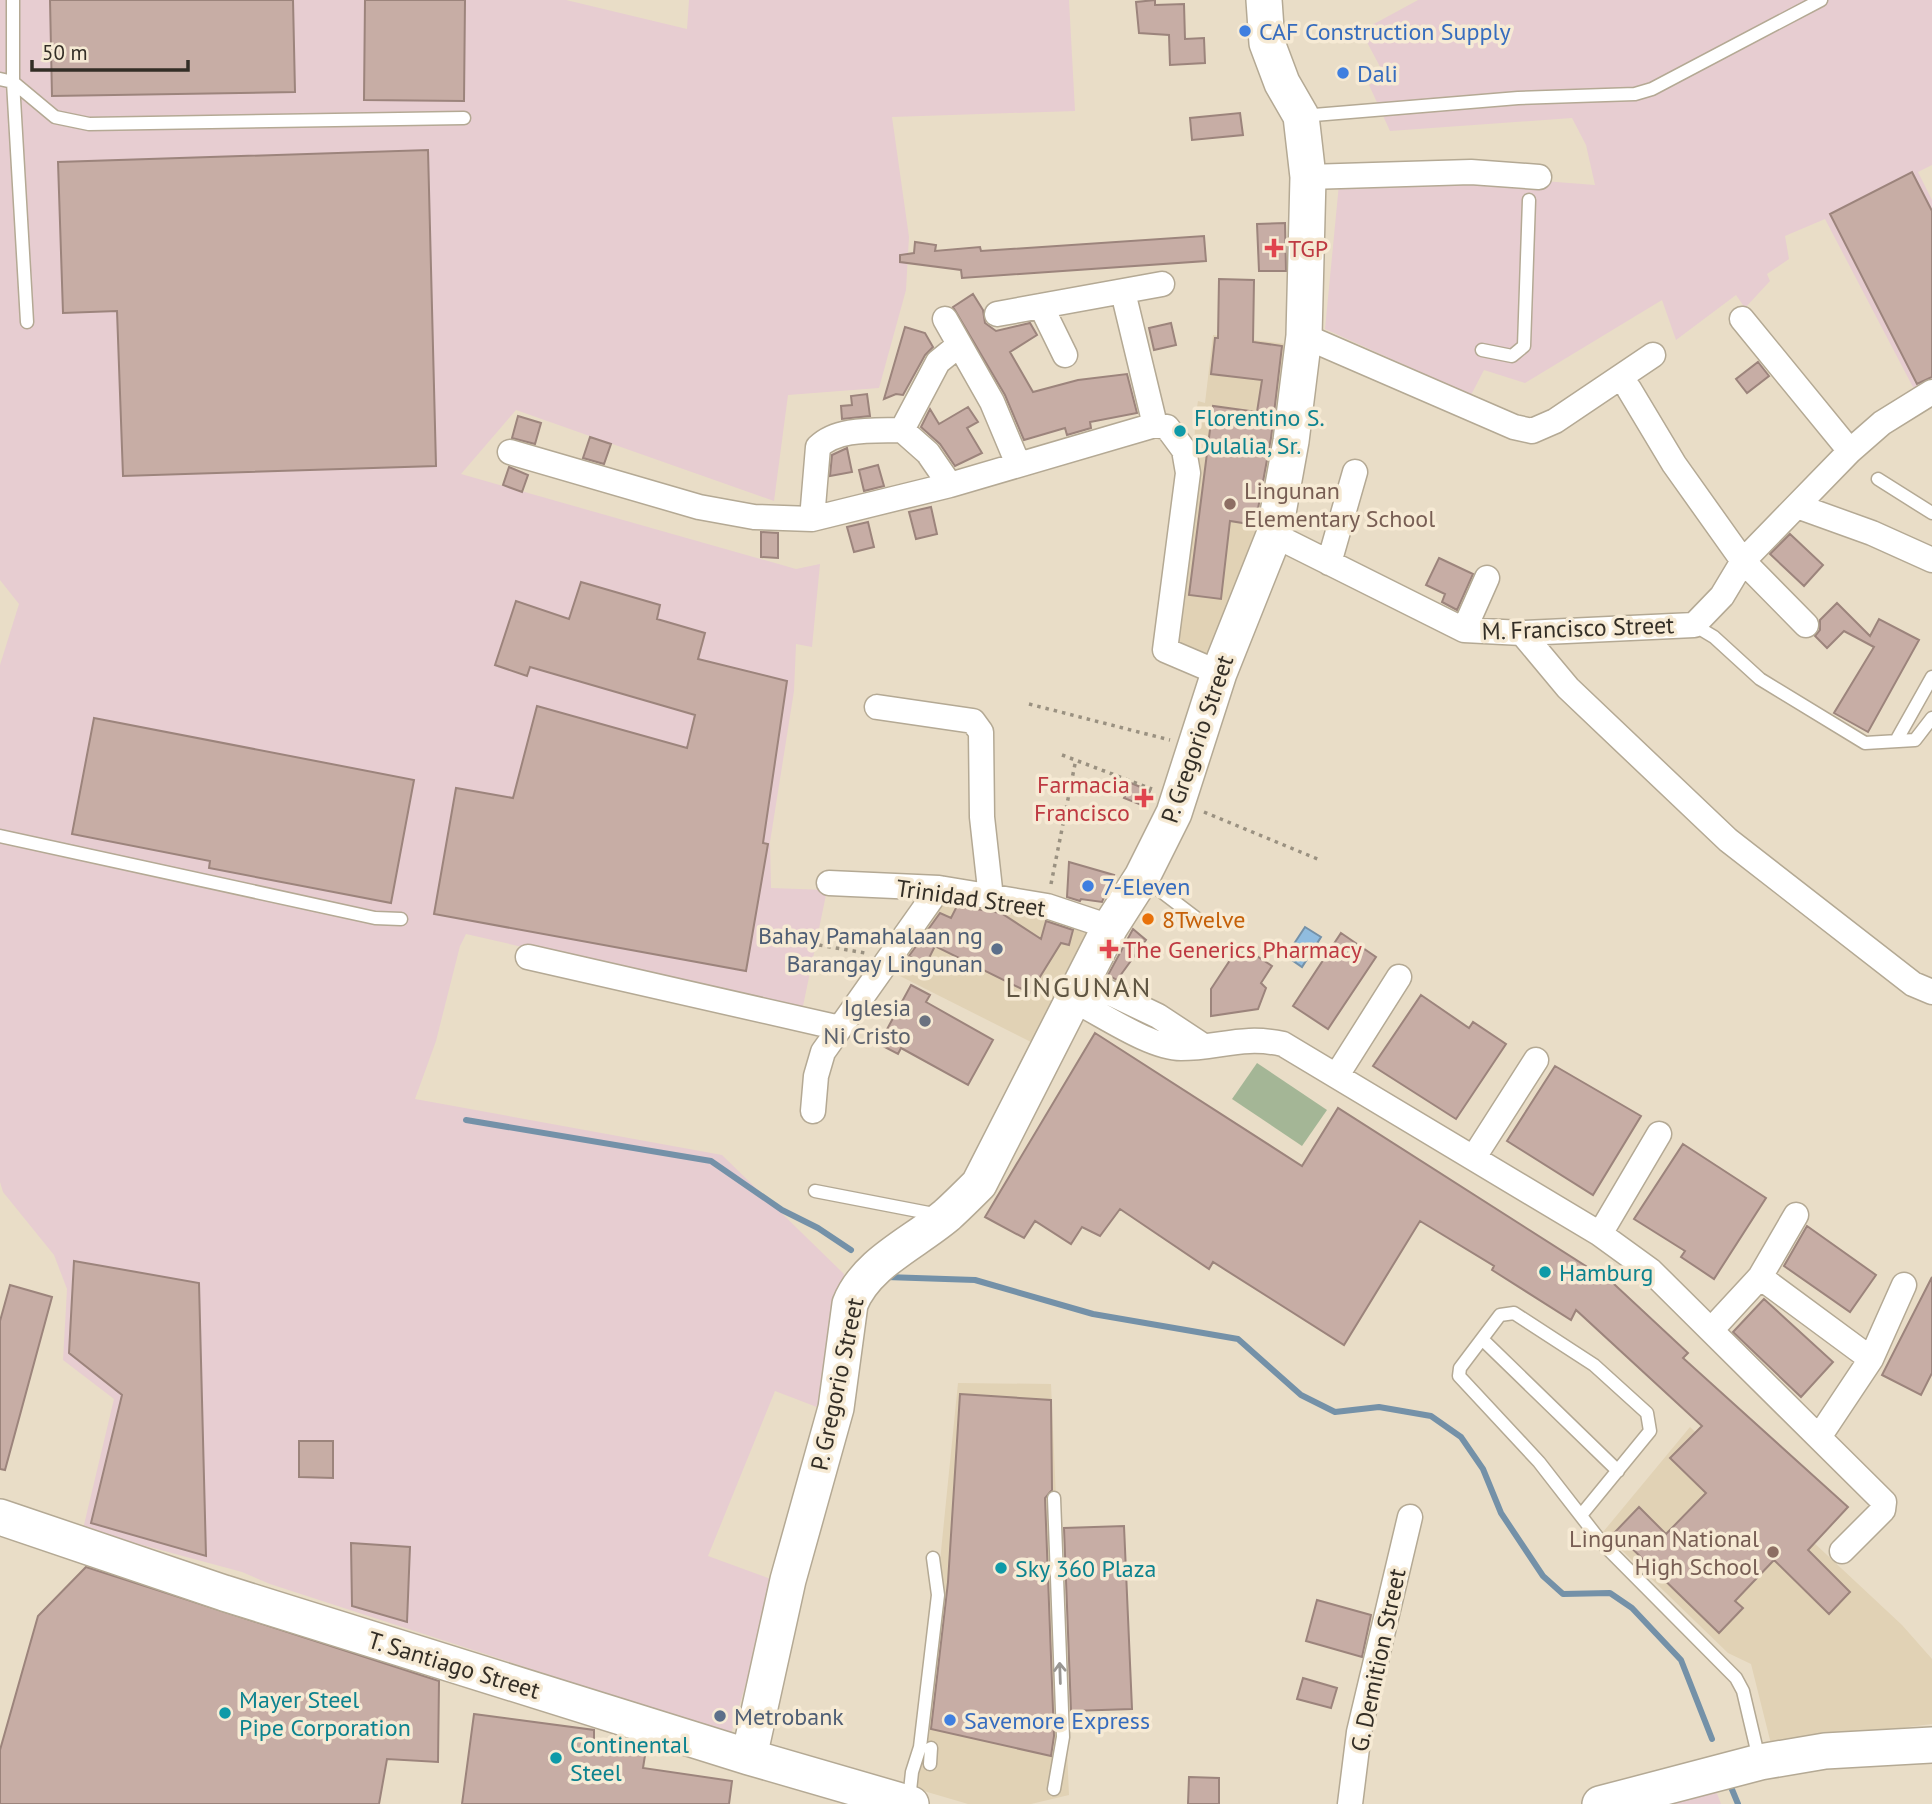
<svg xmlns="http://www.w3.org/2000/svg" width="1932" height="1804" viewBox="0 0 1932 1804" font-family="'PT Sans',sans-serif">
<rect width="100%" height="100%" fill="#e9ddc7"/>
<path fill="#e1d2b5" d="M1213,335L1295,345L1265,527L1208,659L1176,642L1194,481L1195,419L1198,401L1205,403Z
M940,895L1091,926L1035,1044L890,971Z
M958,1383L1051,1384L1069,1795L1031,1804H968L917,1789Z
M1690,1427L1902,1625L1932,1659V1724L1771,1744L1751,1664L1728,1653L1603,1532Z"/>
<path fill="#e7cdd1" d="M0,0H566L687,29L689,0H1069L1075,111L892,117L909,237L906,290L879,388L788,395L774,501L516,410L461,474L796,569L820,564L812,647L796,644L794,691L770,842L771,888L827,890L802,1011L466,934L460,946L436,1041L415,1099L722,1155L844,1274L822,1409L775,1391L708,1556L776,1581L731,1734L270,1584L242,1572L83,1529L114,1399L63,1360L67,1289L54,1255L3,1192L0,1182V665L19,604L0,580Z
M1418,0H1932V165L1918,172L1932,200V382L1915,391L1825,219L1785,236L1789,259L1767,274L1770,281L1745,308L1736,295L1676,340L1662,300L1525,383L1484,370L1471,395L1325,329L1339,184L1466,175L1595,185L1586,145L1572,118L1390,131L1369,85L1385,76L1361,31Z
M1715,1788L1721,1804H1643Z"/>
<path fill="#a4b696" d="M1257,1063L1327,1110L1302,1146L1232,1099Z"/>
<path fill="#90bcdf" stroke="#7491a8" stroke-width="2" d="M1305,927L1321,937L1302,967L1286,956Z"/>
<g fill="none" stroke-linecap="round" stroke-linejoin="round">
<path stroke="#7491a8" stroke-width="6" d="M466,1120L711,1161L782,1210L818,1228L851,1250
M886,1277L975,1280L1093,1314L1238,1339L1301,1395L1335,1412L1379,1407L1431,1416L1461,1437L1483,1469L1501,1513L1543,1576L1563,1594L1610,1593L1632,1608L1681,1660L1712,1739
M1731,1787L1738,1804"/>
</g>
<path fill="#c7ada5" stroke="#9c847c" stroke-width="2" d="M50,0H293L295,92L52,96Z
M365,0H465L464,101L364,100Z
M1155,0V5L1184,4L1185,39L1204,38L1205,63L1170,65L1169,35L1139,33L1136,2Z
M1240,113L1243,135L1192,140L1190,118Z
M428,150L436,466L123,476L117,311L63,313L58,162Z
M1912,172L1932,211V377L1917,384L1830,214Z
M1285,223L1286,271H1259L1257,224Z
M1204,236L1206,261L962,278L961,270L900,262V255L914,253L915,242L936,245L935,251L980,247L981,251Z
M1219,279L1254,280L1253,342L1282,346L1271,438L1255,525L1230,521L1221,599L1189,595L1213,406L1257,412L1262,380L1211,374L1215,338H1218Z
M973,294L983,310L985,323L996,331L1030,323L1037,335L1010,352L1033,392L1078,380L1127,374L1137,413L1090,422L1091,428L1067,435L1065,428L1024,440L1005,395L953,307Z
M1171,323L1176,345L1154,350L1149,328Z
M905,327L925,333L933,347L925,355L903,395L896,394L884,399Z
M1758,362L1769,376L1747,393L1736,379Z
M867,394L870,416L842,419L841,406L852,405L851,396Z
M968,407L978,422L967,428L982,453L955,466L940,444L921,427L930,409L939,424Z
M518,416L541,423L535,444L512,438Z
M590,437L611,444L604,464L583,458Z
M847,448L852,472L830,476L832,455Z
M878,465L884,486L864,491L859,470Z
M509,467L528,475L522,492L503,485Z
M931,507L937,534L916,539L909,512Z
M868,522L874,547L854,552L847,527Z
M761,532L778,533V558L761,557Z
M1790,534L1823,565L1804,586L1770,554Z
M1439,558L1473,574L1457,610L1442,602L1445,594L1426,585Z
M581,582L660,605L657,619L705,633L698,659L787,681L763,843L768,844L746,971L434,914L456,788L513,798L537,706L687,748L695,715L530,667L527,676L495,665L516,601L569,619Z
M1837,603L1870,636L1879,619L1919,640L1868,732L1834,713L1874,647L1844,631L1827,648L1815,636L1820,630V620Z
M94,718L414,780L391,903L209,868L210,861L72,834Z
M1131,783L1150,791L1144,806L1124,798Z
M1069,862L1114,875L1102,902L1081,899L1080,901L1067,897Z
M957,906L1001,913L1041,939L1046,921L1073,930L1069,945L1061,943L1030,993L935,946L926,964L909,956L940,913L951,918Z
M1133,929L1146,940L1117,980L1108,975Z
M1341,933L1376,957L1328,1029L1293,1006Z
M1240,945L1272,966L1261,983L1266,988L1258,1009L1211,1016V989Z
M911,985L930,995L926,1002L993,1040L968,1085L901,1048L898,1054L879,1044Z
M1421,995L1469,1028L1473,1022L1506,1044L1456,1119L1373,1066Z
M1095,1033L1302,1166L1338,1108L1614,1284L1688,1353L1683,1358L1848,1507L1808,1550L1850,1592L1829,1614L1774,1560L1735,1601L1743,1608L1719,1633L1615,1532L1639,1507L1666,1534L1706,1493L1670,1458L1702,1426L1576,1310L1571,1320L1492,1270L1494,1266L1420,1221L1344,1345L1213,1262L1209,1269L1120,1209L1100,1236L1082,1227L1071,1244L1035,1221L1024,1238L985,1217Z
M1555,1066L1641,1116L1593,1195L1507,1141Z
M1683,1144L1766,1198L1714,1279L1681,1257L1685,1251L1634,1219Z
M1807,1226L1876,1275L1850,1312L1784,1266Z
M74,1261L199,1283L206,1556L91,1523L122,1395L69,1353Z
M1932,1277V1373L1921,1395L1882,1375Z
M10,1285L52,1297L5,1470L0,1469V1321Z
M1764,1299L1833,1362L1801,1397L1733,1332Z
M960,1394L1051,1400L1052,1490L1045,1498L1054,1736L1051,1756L931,1729L948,1582Z
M299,1441H333V1478L299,1477Z
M1124,1526L1132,1709L1071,1711L1064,1528Z
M351,1543L410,1547L407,1622L352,1606Z
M86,1567L439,1681L438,1762L387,1759L379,1804H0V1750L38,1616Z
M1317,1600L1371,1615L1362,1657L1306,1641Z
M1303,1678L1337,1688L1331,1708L1297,1699Z
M474,1714L594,1730V1741L646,1749L643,1768L732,1781L729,1804H462Z
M1189,1777L1219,1778V1804H1188Z"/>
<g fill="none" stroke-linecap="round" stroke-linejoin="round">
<g stroke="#b4a994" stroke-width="15">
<path id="lane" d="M13,0V82L27,322
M0,79L13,82L55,117L89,124L464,118
M1302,116L1518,98L1635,94L1652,89L1821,0
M1482,350L1512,356L1524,346L1529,200
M1878,479L1932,513
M1694,625L1714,637L1760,679L1865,743L1915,740L1932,718
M1896,741L1932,677
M0,836L375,918L401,919
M1145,879L1200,921
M815,1191L939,1215
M1482,1339L1618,1471
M1582,1514L1650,1431L1647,1413L1594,1365L1514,1313L1500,1315L1460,1368L1459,1376L1539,1462L1602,1543L1736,1678L1743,1691L1759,1759
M930,1764L931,1748
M1054,1789L1063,1737L1054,1498
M909,1800L912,1772L920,1747L938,1595L933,1558"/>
</g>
<g stroke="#b4a994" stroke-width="27">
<path id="street" d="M1308,177L1471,172L1539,177
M1123,292L1155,425
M1041,306L1065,355
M997,314L1162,284
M945,319L992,402L1018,464
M1742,319L1850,451
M1304,336L1514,427L1532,431L1555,421L1653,355
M1629,389L1674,464L1743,561L1806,625
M902,430L938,362L959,345
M510,452L699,507L754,517L812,519L950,485L1155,425L1167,427L1184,450L1188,473L1165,650L1219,673
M1797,506L1872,533L1932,560
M812,519L818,447C838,427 876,431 902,430L928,453L950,485
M1274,535L1464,630L1522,633L1694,625L1722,596L1743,561L1850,451L1882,423L1932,392
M1329,563L1355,472
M1464,630L1487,578
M1522,633L1568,688L1728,840L1913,984L1932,992
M877,707L973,721L981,732L982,817L991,898
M829,883L939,888L1047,906L1110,927
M528,957L840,1028
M1085,981L1158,1016L1202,1045
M1073,1000C1102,1014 1150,1048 1181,1048C1218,1048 1243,1035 1283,1044L1600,1234L1651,1271L1884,1502L1883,1510L1842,1551
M1337,1075L1399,977
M813,1111L816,1076L823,1052L939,888
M1474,1157L1536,1060
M1600,1234L1659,1134
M1760,1277L1871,1359
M1712,1329L1760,1277L1796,1215
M1819,1437L1871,1359L1904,1285
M1350,1804L1359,1732L1410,1517"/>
</g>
<g stroke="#b4a994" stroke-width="38">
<path id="secondary" d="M0,1517L224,1593L749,1757L911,1804
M749,1757L788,1580L836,1408L850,1304C866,1263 914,1243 947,1215C958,1205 968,1195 979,1184L1110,927L1142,877L1174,813L1219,673L1274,535L1291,441L1304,336L1308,177L1301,116L1282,83L1267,43L1264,0
M1600,1804L1760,1762L1825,1751L1932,1745"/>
</g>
<path stroke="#9a9181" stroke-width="3.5" stroke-dasharray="3.5 5" stroke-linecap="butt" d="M1029,704L1170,740
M1062,755L1152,789
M1204,812L1320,860
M1051,884L1076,759
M819,945L865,953"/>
<use href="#lane" stroke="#fff" stroke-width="12"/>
<use href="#street" stroke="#fff" stroke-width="24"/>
<use href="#secondary" stroke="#fff" stroke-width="35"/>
</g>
<defs><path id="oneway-shaft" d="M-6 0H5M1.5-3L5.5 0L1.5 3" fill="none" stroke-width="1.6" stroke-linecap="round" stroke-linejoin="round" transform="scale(1.75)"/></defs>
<use stroke="#999692" href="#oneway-shaft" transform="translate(1060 1673) rotate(-92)"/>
<g fill="#3f7fe0" stroke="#f6ead4" stroke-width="2.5">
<circle cx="1245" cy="31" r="7"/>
<circle cx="1343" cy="73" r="7"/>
<circle cx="1088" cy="886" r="7"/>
<circle cx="950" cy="1720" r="7"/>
</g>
<g fill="#e0444e" stroke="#f6ead4" stroke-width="2.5">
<path d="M1270.5 237.5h7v7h7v7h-7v7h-7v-7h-7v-7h7z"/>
<path d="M1140.5 787.5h7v7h7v7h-7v7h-7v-7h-7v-7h7z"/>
<path d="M1105.5 938.5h7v7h7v7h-7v7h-7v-7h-7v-7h7z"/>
</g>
<g fill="#0f9aa8" stroke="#f6ead4" stroke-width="2.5">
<circle cx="1180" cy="431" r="7"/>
<circle cx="1545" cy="1272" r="7"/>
<circle cx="1001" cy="1568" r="7"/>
<circle cx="225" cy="1713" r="7"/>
<circle cx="556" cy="1758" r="7"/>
</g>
<g fill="#8d6e63" stroke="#f6ead4" stroke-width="2.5">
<circle cx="1230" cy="504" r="7"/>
<circle cx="1773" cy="1552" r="7"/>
</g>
<circle fill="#e8710a" stroke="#f6ead4" stroke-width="2.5" cx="1148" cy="919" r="7"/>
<g fill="#5c6f8a" stroke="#f6ead4" stroke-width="2.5">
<circle cx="997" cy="949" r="7"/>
<circle cx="720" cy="1716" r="7"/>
</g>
<circle fill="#6b7280" stroke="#f6ead4" stroke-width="2.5" cx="925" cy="1021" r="7"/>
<g text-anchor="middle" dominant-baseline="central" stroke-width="7" stroke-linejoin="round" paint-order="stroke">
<g font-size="24" fill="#366cbe" stroke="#f6ead4" text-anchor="start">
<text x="1259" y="31">CAF Construction Supply</text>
<text x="1357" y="73">Dali</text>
<text x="1102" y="886">7-Eleven</text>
<text x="964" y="1720">Savemore Express</text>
</g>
<g font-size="24" fill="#be3a42" stroke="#f6ead4" text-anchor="start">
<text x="1288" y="248">TGP</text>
<text x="1130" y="784" text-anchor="end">Farmacia<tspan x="1130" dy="28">Francisco</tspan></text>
<text x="1123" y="949">The Generics Pharmacy</text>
</g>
<g font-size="24" fill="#0d838f" stroke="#f6ead4" text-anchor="start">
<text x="1194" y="417">Florentino S.<tspan x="1194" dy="28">Dulalia, Sr.</tspan></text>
<text x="1559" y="1272">Hamburg</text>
<text x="1015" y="1568">Sky 360 Plaza</text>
<text x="239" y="1699">Mayer Steel<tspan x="239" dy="28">Pipe Corporation</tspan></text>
<text x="570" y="1744">Continental<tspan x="570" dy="28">Steel</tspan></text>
</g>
<g font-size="24" fill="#785e54" stroke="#f6ead4" text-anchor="start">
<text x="1244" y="490">Lingunan<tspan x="1244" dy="28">Elementary School</tspan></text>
<text x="1759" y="1538" text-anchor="end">Lingunan National<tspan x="1759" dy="28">High School</tspan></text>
</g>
<g font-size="24" fill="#332e26" stroke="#f6ead4">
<text transform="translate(1578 628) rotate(-2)">M. Francisco Street</text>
<text transform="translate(1197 739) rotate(-71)">P. Gregorio Street</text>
<text transform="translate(971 898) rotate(8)">Trinidad Street</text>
<text transform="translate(837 1384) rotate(-78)">P. Gregorio Street</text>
<text transform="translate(1378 1660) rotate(-78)">G. Demition Street</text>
<text transform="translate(454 1665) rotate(17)">T. Santiago Street</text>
</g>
<g font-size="24" fill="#c56008" stroke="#f6ead4" text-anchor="start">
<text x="1162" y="919">8Twelve</text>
</g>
<g font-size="24" fill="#4e5e75" stroke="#f6ead4" text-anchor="end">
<text x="983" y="935">Bahay Pamahalaan ng<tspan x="983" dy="28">Barangay Lingunan</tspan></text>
<text x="734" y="1716" text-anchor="start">Metrobank</text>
</g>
<g font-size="24" fill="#5b616d" stroke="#f6ead4" text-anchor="end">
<text x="911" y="1007">Iglesia<tspan x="911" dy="28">Ni Cristo</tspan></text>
</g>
<g font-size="28" letter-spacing="2" fill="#605643" stroke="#f6ead4">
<text x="1079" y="986">LINGUNAN</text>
</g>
</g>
<path d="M32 60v10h156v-10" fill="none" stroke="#332e26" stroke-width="3.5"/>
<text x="42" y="60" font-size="21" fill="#332e26" stroke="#f6ead4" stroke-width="5" paint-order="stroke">50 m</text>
</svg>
